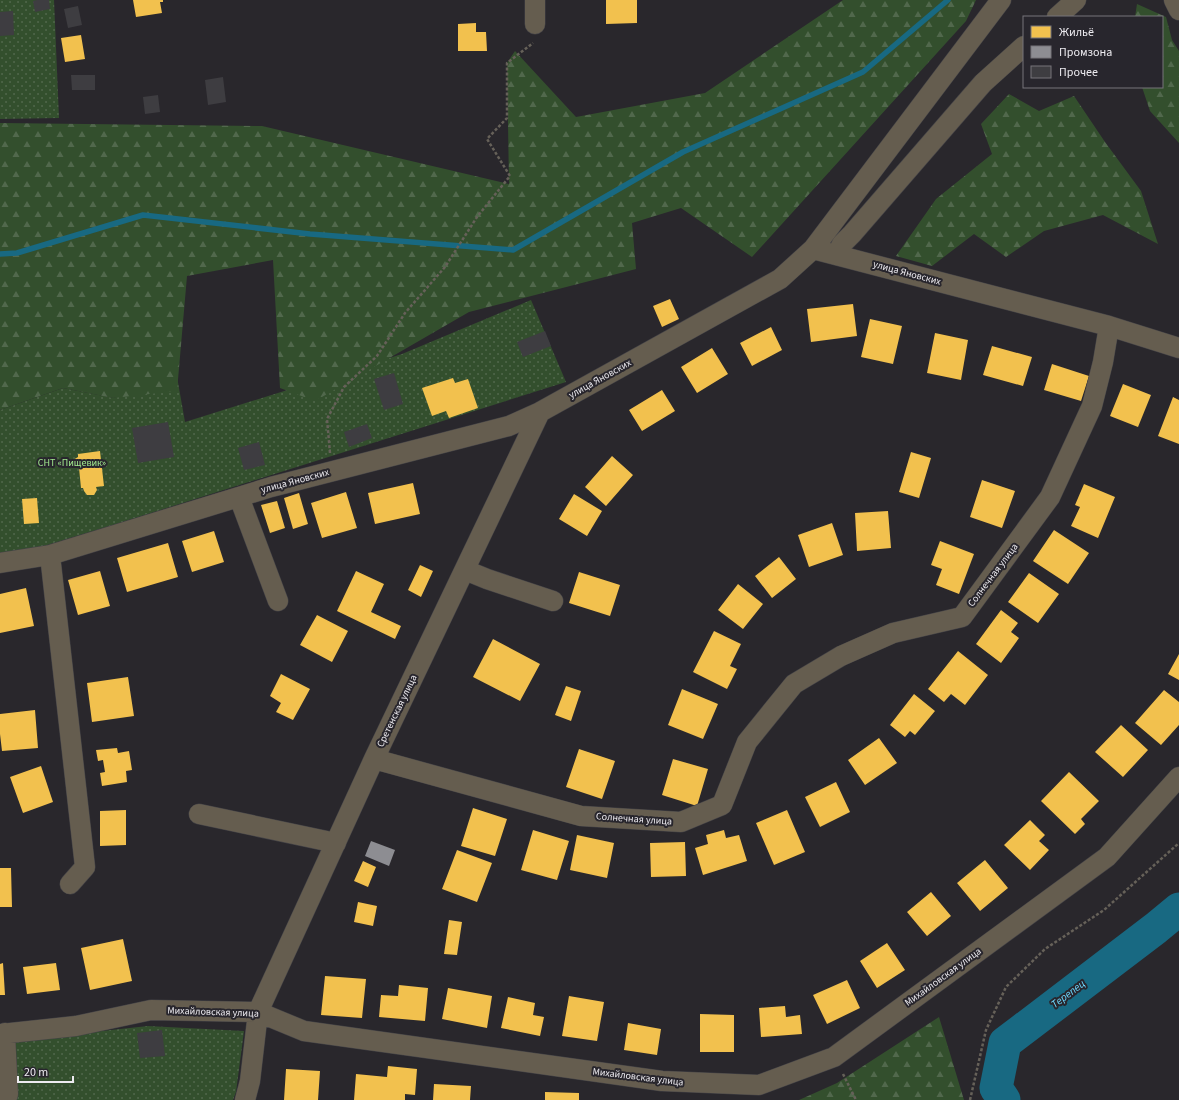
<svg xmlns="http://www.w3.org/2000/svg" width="1179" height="1100" viewBox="0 0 1179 1100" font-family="'Source Sans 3',sans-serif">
<defs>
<pattern id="green-dots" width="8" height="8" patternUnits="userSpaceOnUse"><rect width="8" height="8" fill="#334f2d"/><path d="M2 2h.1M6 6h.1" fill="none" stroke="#51684c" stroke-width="1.8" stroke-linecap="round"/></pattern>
<pattern id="forest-firs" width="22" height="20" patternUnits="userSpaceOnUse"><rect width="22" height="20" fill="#334f2d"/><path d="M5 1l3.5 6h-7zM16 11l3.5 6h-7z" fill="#51684c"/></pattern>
</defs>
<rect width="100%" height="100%" fill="#29272c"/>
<path fill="url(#green-dots)" d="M0,0H54L59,118L0,119Z
M531,300L566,382L113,525L31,550L0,554V410L63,388L114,398L176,371L185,422L402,354Z
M148,1026L244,1031L236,1092L233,1100H0V1042Z"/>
<path fill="url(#forest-firs)" d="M843,0H976L966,21L752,257L681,208L632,223L636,269L469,312L315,401L280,388L273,260L187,276L177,391L113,398L63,388L0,410V123L262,126L509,184L507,63L515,51L576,117L705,93Z
M1137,4L1166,17L1172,40L1179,51V143L1150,111L1142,87H1162V17H1135Z
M1009,94L1039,111L1074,96L1105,142L1141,191L1158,244L1103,215L1044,231L1006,257L974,234L932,266L896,256L936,199L992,154L981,124Z
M939,1017L964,1100H799L837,1083Z"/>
<path fill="#f2c14e" d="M133,0H163V2H160L162,13L136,17Z
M606,0H637V23L606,24Z
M476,23V32H486L487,51H458V24Z
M81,35L85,59L65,62L61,38Z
M670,299L679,319L662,327L653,306Z
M853,304L857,336L811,342L807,309Z
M870,319L902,326L893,364L861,357Z
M771,327L782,350L752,366L740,343Z
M935,333L968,340L961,380L927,373Z
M992,346L1032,357L1023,386L983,375Z
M712,348L728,374L697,393L681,367Z
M1052,364L1089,376L1081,401L1044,390Z
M453,378L455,383L468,379L478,408L449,418L446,411L432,416L422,388Z
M1123,384L1151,395L1138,427L1110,416Z
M662,390L675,411L642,431L629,410Z
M1173,397L1179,400V444L1158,436Z
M100,451L104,486L96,487L97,490L94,495H87L84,491L83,488H81L79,468L74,466L73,460L78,457V454Z
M911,452L931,458L919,498L899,492Z
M612,456L633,475L606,506L585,487Z
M982,480L1015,491L1002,528L970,517Z
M413,483L420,514L375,524L368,493Z
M1084,484L1115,497L1098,538L1071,526L1080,507L1075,505Z
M346,492L357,528L322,538L311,503Z
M299,493L308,524L293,529L284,498Z
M574,494L602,511L587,536L559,519Z
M37,498L39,523L24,524L22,499Z
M277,501L285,528L270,533L261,505Z
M888,511L891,548L857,551L855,513Z
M832,523L843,555L809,567L798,535Z
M1054,530L1089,553L1068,584L1033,561Z
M214,531L224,562L192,572L182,541Z
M940,541L974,554L959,594L936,585L942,569L931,565Z
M168,543L178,577L127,592L117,558Z
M779,557L796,579L772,598L755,576Z
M420,565L433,571L421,597L408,590Z
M100,571L110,606L78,615L68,580Z
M356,571L384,584L371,612L401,626L395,639L337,611Z
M579,572L620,585L610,616L569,603Z
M1029,573L1059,594L1038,623L1008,602Z
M738,584L763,604L743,629L718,610Z
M26,588L34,626L0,633V594Z
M1001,610L1018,623L1011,632L1019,638L1001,663L976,644Z
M317,615L348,631L332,662L300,645Z
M714,631L741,644L730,666L737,669L727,689L693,672Z
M493,639L540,664L520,701L473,677Z
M958,651L988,675L965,705L951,694L944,702L928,689Z
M1179,654V680L1168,674Z
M281,674L310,689L293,720L276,712L281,703L270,696Z
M128,677L134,716L92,722L87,683Z
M566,686L581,691L571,721L555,715Z
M682,689L718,704L703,739L668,725Z
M1164,690L1179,702V725L1161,745L1135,723Z
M914,694L935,711L915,735L910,731L905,737L890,725Z
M35,710L38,748L2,751L0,734V714Z
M1121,725L1148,750L1123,777L1095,752Z
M879,738L897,763L865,785L848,760Z
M117,748L118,753L129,751L132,770L126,771L127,782L102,786L100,773L105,772L103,760L98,761L96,750Z
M579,749L615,761L602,799L566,787Z
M673,759L708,769L697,806L662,795Z
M41,766L53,802L23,813L10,777Z
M1069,772L1099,801L1081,819L1085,824L1075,834L1041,801Z
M836,782L850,812L820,827L805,797Z
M473,808L507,819L495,856L461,846Z
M126,810V845L100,846V811Z
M787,810L805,852L774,865L756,823Z
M1030,820L1045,835L1039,841L1049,850L1030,870L1004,845Z
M533,830L569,841L557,880L521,870Z
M724,830L726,838L739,835L747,861L703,875L695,848L708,844L706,835Z
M577,835L614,843L607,878L570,870Z
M685,842L686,876L651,877L650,843Z
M457,850L492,863L477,902L442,889Z
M985,860L1008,888L980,911L957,883Z
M363,861L376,867L368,887L354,881Z
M0,868H11L12,907H0Z
M931,892L951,916L927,936L907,912Z
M358,902L377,906L373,926L354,922Z
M449,920L462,922L457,955L444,954Z
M123,939L132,981L90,990L81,948Z
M887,943L905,970L877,988L860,961Z
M3,963L5,995H0V964Z
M56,963L60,990L27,994L23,967Z
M325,976L366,979L362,1018L321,1015Z
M847,980L860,1008L827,1024L813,995Z
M399,985L428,988L425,1021L379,1017L381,995L398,996Z
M448,988L492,996L487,1028L442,1019Z
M569,996L604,1002L597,1041L562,1036Z
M508,997L535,1003L533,1015L544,1017L540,1036L501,1028Z
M785,1006L786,1017L800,1015L802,1034L761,1037L759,1008Z
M700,1014L734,1015V1052H700Z
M628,1023L661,1029L657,1055L624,1050Z
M388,1066L417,1069L415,1095L405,1094V1100H354L356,1074L387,1077Z
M286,1069L320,1071L318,1100H284Z
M434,1084L471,1086L470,1100H433Z
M545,1092L579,1093V1100H545Z"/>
<path fill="#8d8d92" d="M371,841L395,850L389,866L365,856Z"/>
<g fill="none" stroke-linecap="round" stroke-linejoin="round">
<path stroke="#186982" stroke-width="5.5" d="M0,254L17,253L143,215L310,234L513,250L683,152L863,72L948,0"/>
<path stroke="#186982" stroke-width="33" d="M1004,1100L996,1088L1005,1043L1156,928L1179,909"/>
</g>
<path fill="#3e3d41" d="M37,0H49L50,9L35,12L33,1Z
M78,6L82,25L68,28L64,9Z
M13,11L14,35L0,36V12Z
M71,75H95V90H72Z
M223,77L226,102L208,105L205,80Z
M158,95L160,112L145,114L143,97Z
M545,331L551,346L523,357L517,342Z
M394,373L403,404L384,410L374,379Z
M168,422L174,457L138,463L132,428Z
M367,424L372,438L349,447L344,432Z
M259,442L265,465L244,470L238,448Z
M162,1030L165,1056L140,1058L137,1033Z"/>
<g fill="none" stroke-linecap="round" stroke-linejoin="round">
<g stroke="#444347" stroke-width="21">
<path id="minor" d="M535,0V24
M1174,0L1179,10
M1057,17L1076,0
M813,249L1109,326L1179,348
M837,255L842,244L852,234L983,83L1024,46
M239,497L278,601
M50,555L85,867L70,884
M0,563L50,555L271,487L509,426L540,412L780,279L813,249L1001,0
M465,570L487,579L553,601
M374,759L581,816L681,822L722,805L747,742L794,684L841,656L893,633L962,617L1050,497L1092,406L1103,362L1109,326
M199,814L336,843
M5,1033L8,1094L6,1100
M0,1034L76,1026L151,1010L258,1012L304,1031L662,1081L759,1085L834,1057L1107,857L1179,777
M245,1100L250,1081L258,1012L374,759L540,412"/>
</g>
<path stroke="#666159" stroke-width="2.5" stroke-dasharray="3 2" stroke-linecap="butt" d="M330,453L327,419L344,387L377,356L405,313L445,267L477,217L510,176L487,139L507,118V63L533,43
M843,1074L856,1100
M970,1100L986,1030L1006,987L1045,949L1104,910L1179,843"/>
<use href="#minor" stroke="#655d4f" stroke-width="20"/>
</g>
<g text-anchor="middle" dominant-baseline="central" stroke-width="4" stroke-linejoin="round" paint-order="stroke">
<g font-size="10" fill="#edebf0" stroke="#28262d">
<text transform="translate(907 273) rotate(15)">улица Яновских</text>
<text transform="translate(600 379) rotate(-29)">улица Яновских</text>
<text transform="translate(295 481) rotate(-15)">улица Яновских</text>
<text transform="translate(993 575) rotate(-53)">Солнечная улица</text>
<text transform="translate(397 711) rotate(-64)">Сретенская улица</text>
<text transform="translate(634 819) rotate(4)">Солнечная улица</text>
<text transform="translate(943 977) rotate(-36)">Михайловская улица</text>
<text transform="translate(213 1012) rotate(2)">Михайловская улица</text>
<text transform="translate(638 1077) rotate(7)">Михайловская улица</text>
</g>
<g font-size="10" fill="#a1e98e" stroke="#28262d">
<text x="72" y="463">СНТ «Пищевик»</text>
</g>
<g font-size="11" font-style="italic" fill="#6dd9ff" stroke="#28262d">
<text transform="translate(1068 994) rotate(-37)">Терепец</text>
</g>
</g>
<rect x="1023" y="16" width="140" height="72" fill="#28262d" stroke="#77757b"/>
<rect x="1031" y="26" width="20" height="12" fill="#f2c14e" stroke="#77757b"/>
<text x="1059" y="36" font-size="12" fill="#edebf0">Жильё</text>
<rect x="1031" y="46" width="20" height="12" fill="#8d8d92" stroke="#77757b"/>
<text x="1059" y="56" font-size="12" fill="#edebf0">Промзона</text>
<rect x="1031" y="66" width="20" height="12" fill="#3e3d41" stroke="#77757b"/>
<text x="1059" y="76" font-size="12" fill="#edebf0">Прочее</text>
<path d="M18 1076v6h55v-6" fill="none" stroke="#edebf0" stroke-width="2"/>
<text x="24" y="1076" font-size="12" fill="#edebf0" stroke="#28262d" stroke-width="3" paint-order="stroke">20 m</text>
</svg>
